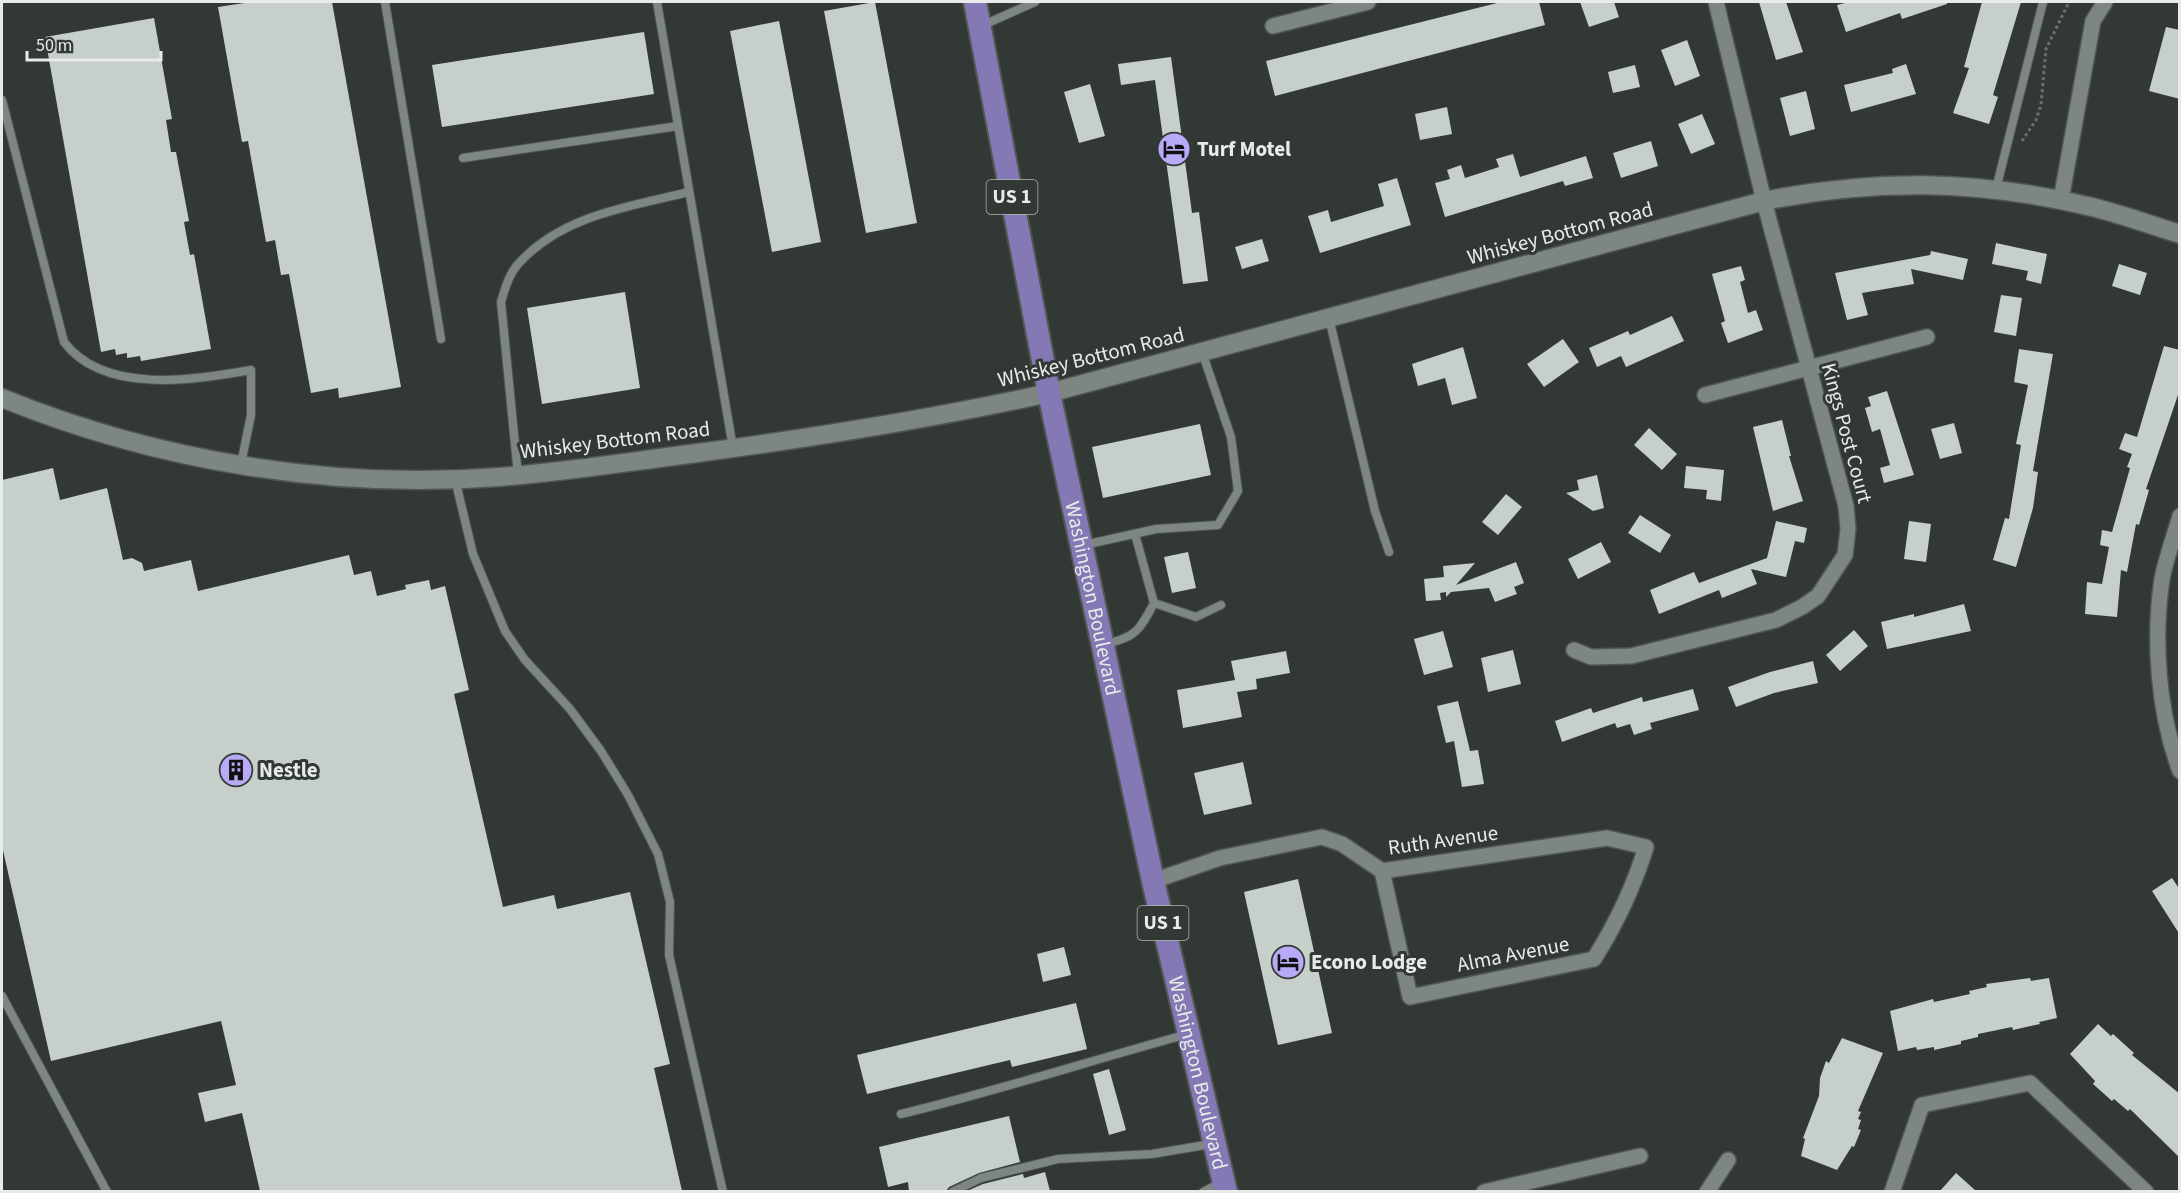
<svg xmlns="http://www.w3.org/2000/svg" width="2181" height="1193" viewBox="0 0 2181 1193" font-family="'Source Sans 3',sans-serif">
<rect width="100%" height="100%" fill="#323934"/>
<path fill="#c6cfc9" d="M251,2H332L401,387L339,398L338,388L311,393L289,274L281,275L275,240L266,242L248,141L242,142L218,7Z
M875,2L917,223L866,233L824,11Z
M1501,2H1539L1545,25L1275,96L1266,61Z
M1580,2H1614L1619,17L1589,27Z
M1759,2H1786L1803,52L1776,60Z
M1849,2H1947V4L1902,19L1900,13L1846,32L1837,5Z
M1982,2H2021L1993,95L1998,97L1989,124L1953,113L1969,68L1964,67Z
M154,18L172,119L166,120L171,152H176L189,221L184,222L190,255L194,254L211,349L141,361L140,356L127,358V353L116,355L115,349L101,352L45,37Z
M779,21L821,242L772,252L730,31Z
M2166,27L2180,30V99L2149,91Z
M644,32L654,94L442,127L432,65Z
M1687,40L1700,76L1675,86L1661,50Z
M1171,57L1192,213L1199,212L1208,281L1183,284L1155,80L1121,85L1118,64Z
M1906,64L1916,94L1851,112L1844,85L1893,73L1892,69Z
M1635,65L1640,87L1613,93L1608,72Z
M1090,84L1105,136L1079,143L1064,92Z
M1806,91L1815,129L1790,136L1780,98Z
M1447,107L1452,134L1420,140L1415,114Z
M1702,114L1715,144L1691,154L1678,124Z
M1651,141L1658,166L1621,178L1613,153Z
M1513,154L1520,177L1586,156L1593,178L1565,186L1563,181L1445,217L1435,183L1450,179L1447,170L1461,165L1465,178L1499,167L1496,159Z
M1397,178L1411,225L1320,253L1308,216L1328,210L1331,222L1384,206L1378,184Z
M1262,239L1269,261L1242,269L1235,247Z
M1996,243L2047,254L2041,284L2026,280L2028,271L1992,264Z
M1931,251L1968,259L1963,280L1911,269L1914,284L1862,293L1868,315L1847,320L1835,273L1930,255Z
M2119,264L2147,273L2140,295L2112,286Z
M1741,266L1745,280L1740,282L1748,313L1756,310L1763,330L1728,343L1721,323L1725,321L1712,274Z
M625,292L640,388L542,404L527,308Z
M2001,295L2022,298L2016,336L1994,332Z
M1672,316L1684,341L1626,367L1621,356L1597,367L1589,348L1628,331L1630,335Z
M1563,339L1579,362L1544,387L1527,364Z
M2164,346L2180,350V389L2146,489L2149,490L2139,525L2136,524L2127,572L2121,570L2117,617L2085,614L2087,582L2102,584L2109,547L2100,545L2102,530L2112,532L2130,468L2127,467L2132,454L2119,449L2125,433L2137,437Z
M1463,347L1477,398L1452,405L1445,378L1418,386L1412,364Z
M2019,349L2053,354L2033,471L2038,472L2033,508L2016,567L1993,560L2005,518L2009,519L2021,445L2016,444L2028,385L2014,382Z
M1887,391L1914,475L1884,483L1880,468L1890,465L1880,429L1872,432L1865,408L1871,406L1868,397Z
M1782,420L1791,456H1789L1803,501L1773,511L1753,427Z
M1954,423L1962,453L1940,459L1931,429Z
M1200,424L1211,475L1103,498L1092,447Z
M1649,428L1677,454L1662,470L1634,445Z
M1686,466L1724,470L1721,501L1706,499L1707,490L1684,488Z
M53,468L60,500L107,488L123,560L132,558L142,563L144,571L191,560L198,591L349,555L354,575L371,571L377,596L406,589L405,585L429,580L431,590L445,586L469,690L454,694L503,907L554,895L557,909L630,892L670,1064L654,1068L682,1191H260L242,1113L205,1122L198,1093L236,1085L221,1021L51,1061L2,846V480Z
M1597,475L1604,508L1593,511L1566,493L1579,490L1577,480Z
M1506,494L1522,507L1498,535L1482,522Z
M1640,515L1671,535L1660,553L1628,533Z
M1776,521L1807,528L1804,543L1795,541L1786,577L1751,569L1757,584L1722,598L1719,590L1659,614L1650,590L1694,572L1699,583L1767,558Z
M1909,521L1931,524L1926,562L1904,559Z
M1601,542L1611,562L1578,579L1568,559Z
M1188,552L1196,588L1172,593L1164,557Z
M1516,562L1524,583L1514,587L1517,594L1495,602L1489,588L1451,592L1446,597V592L1440,593L1441,600L1426,601L1424,579L1444,577L1443,566L1475,563L1456,585Z
M1964,604L1971,631L1887,649L1881,622L1914,614V617Z
M1854,630L1868,646L1840,671L1826,655Z
M1443,631L1453,667L1424,675L1414,639Z
M1513,650L1521,684L1488,692L1481,658Z
M1286,651L1290,673L1256,679L1257,689L1237,692L1242,717L1183,728L1177,690L1235,680L1231,661Z
M1813,661L1818,683L1774,693L1736,707L1728,687L1770,672Z
M1693,689L1699,710L1650,723L1652,729L1634,735L1630,724L1617,728L1615,723L1562,742L1555,721L1591,708L1593,713L1642,697L1643,702Z
M1458,701L1470,751L1478,750L1484,784L1462,787L1454,741L1446,743L1437,706Z
M1243,762L1252,804L1204,815L1194,773Z
M2172,878L2180,890V935L2152,891Z
M1298,879L1332,1033L1278,1045L1244,892Z
M1064,947L1071,975L1043,982L1037,954Z
M2030,978L2031,981L2049,978L2057,1018L2039,1022L2040,1024L2013,1030L2012,1027L1978,1034V1037L1961,1041V1044L1934,1050V1047L1917,1050L1916,1047L1898,1051L1890,1011L1933,999L1934,1002L1970,994L1969,991L1987,987L1986,984Z
M1076,1003L1087,1049L1012,1067L1010,1060L867,1094L857,1055Z
M2098,1024L2111,1036L2113,1034L2134,1053L2132,1055L2180,1094V1158L2130,1109L2128,1111L2114,1099L2112,1101L2093,1084L2095,1081L2070,1054Z
M1842,1038L1883,1053L1858,1111L1861,1112L1858,1119L1861,1120L1858,1129L1861,1130L1854,1147L1852,1146L1837,1170L1801,1156L1805,1139L1803,1138L1819,1096L1820,1078L1826,1061L1829,1063Z
M1109,1069L1126,1130L1109,1135L1093,1074Z
M1009,1116L1020,1162L979,1173L949,1187L946,1191H909L908,1182L888,1187L879,1147Z
M1045,1172L1050,1191H967L983,1184L1023,1174L1024,1178Z
M1956,1173L1976,1191H1940Z"/>
<g fill="none" stroke-linecap="round" stroke-linejoin="round">
<g stroke="#4f5551" stroke-width="10">
<path id="service" d="M385,2L441,339
M657,2L733,448
M981,26L1035,2
M2,100L64,342C104,395 194,380 251,370V415L241,464
M463,158L678,126
M1996,189L2043,2
M1329,318L1375,511L1389,552
M518,475L501,302C505,288 510,271 521,261C564,215 631,206 689,192
M455,479L473,554L505,631L525,660L570,709L601,751L628,795L658,854L670,902L669,955L723,1192
M1084,545L1156,529L1218,525L1238,491L1231,437L1202,352
M1154,603L1196,617L1221,605
M1105,644C1135,638 1140,630 1154,603L1135,534
M2,996L107,1192
M901,1114C998,1091 1092,1060 1188,1034
M952,1192L981,1178L1058,1159L1152,1154L1211,1144
M1203,1192L1220,1183"/>
</g>
<g stroke="#4f5551" stroke-width="18">
<path id="minor" d="M1273,26L1368,2
M2061,200L2093,21L2105,2
M1705,395L1927,337
M2180,516C2174,537 2166,558 2162,579C2153,640 2158,712 2180,771
M1574,650L1591,657L1631,656L1776,620L1802,607L1818,596L1845,555L1848,529L1846,506L1764,201L1716,2
M1153,881L1220,858L1322,837L1342,844L1382,871L1607,838L1646,847C1634,886 1616,924 1594,959L1410,997L1382,871
M1484,1192L1640,1156
M1707,1192L1728,1160
M1892,1192L1922,1105L2030,1083L2146,1192"/>
</g>
<g stroke="#4f5551" stroke-width="21">
<path id="tertiary" d="M2,398C157,461 332,490 499,477C563,472 627,462 690,454C811,438 931,419 1049,393L1764,201C1877,178 1979,180 2092,207C2121,214 2150,225 2180,234"/>
</g>
<g stroke="#4f5551" stroke-width="26">
<g id="primary">
<path id="s1" d="M975,2L1049,393L1153,881L1226,1192"/>
</g>
</g>
<path stroke="#6a716c" stroke-width="3" stroke-dasharray="3 3" stroke-linecap="butt" d="M2022,141L2036,120L2041,105L2046,49L2069,2"/>
<use href="#service" stroke="#7d8680" stroke-width="8"/>
<use href="#minor" stroke="#7d8680" stroke-width="15"/>
<use href="#tertiary" stroke="#7d8680" stroke-width="18"/>
<use href="#primary" stroke="#8479b4" stroke-width="22"/>
</g>
<defs>
<g id="hotel-disc" transform="scale(1.725)"><circle r="9.5" fill="#b9aaf7" stroke="#323934"/><path d="M-6-4.5h1.5V1H6V5H4.5V3h-9V5H-6ZM-4 0a1.8 1.8 0 1 1 3.6 0ZM.5 0V-2.5h3Q6-2.5 6 0Z" fill="#111"/></g>
<g id="building-disc" transform="scale(1.725)"><circle r="9.5" fill="#b9aaf7" stroke="#323934"/><path d="M-4-6H4V6H1V3H-1V6H-4ZM-2.5-4.3h1.7v1.8h-1.7ZM.8-4.3h1.7v1.8H.8ZM-2.5-1h1.7V.8h-1.7ZM.8-1h1.7V.8H.8Z" fill="#111"/></g>
</defs>
<g fill-rule="evenodd">
<use href="#hotel-disc" x="1174" y="149"/>
<use href="#building-disc" x="236" y="770"/>
<use href="#hotel-disc" x="1288" y="962"/>
</g>
<g text-anchor="middle" dominant-baseline="central" stroke-width="6" stroke-linejoin="round" paint-order="stroke">
<g fill="#323934" stroke="#b1b6b3" stroke-width="1.5">
<rect x="986.5" y="180" width="51" height="34" rx="4.5"/>
<rect x="1137.5" y="906" width="51" height="34" rx="4.5"/>
</g>
<g font-size="20" font-weight="bold" fill="#e7ece9">
<text x="1012" y="197">US 1</text>
<text x="1163" y="923">US 1</text>
</g>
<g font-size="21" font-weight="bold" fill="#e7ece9" stroke="#323934" text-anchor="start">
<text x="1197" y="149">Turf Motel</text>
<text x="259" y="770">Nestle</text>
<text x="1311" y="962">Econo Lodge</text>
</g>
<g font-size="21" fill="#e7ece9" stroke="#323934">
<text transform="translate(1560 233) rotate(-15)">Whiskey Bottom Road</text>
<text transform="translate(1091 357) rotate(-14)">Whiskey Bottom Road</text>
<text transform="translate(1847 433) rotate(75)">Kings Post Court</text>
<text transform="translate(615 440) rotate(-7)">Whiskey Bottom Road</text>
<text stroke="none"><textPath href="#s1" startOffset="608">Washington Boulevard</textPath></text>
<text transform="translate(1443 840) rotate(-8)">Ruth Avenue</text>
<text transform="translate(1513 954) rotate(-11)">Alma Avenue</text>
<text stroke="none"><textPath href="#s1" startOffset="1094">Washington Boulevard</textPath></text>
</g>
</g>
<rect width="2181" height="1193" fill="none" stroke="#e7ece9" stroke-width="6"/>
<path d="M27 51v9h134v-9" fill="none" stroke="#e7ece9" stroke-width="3"/>
<text x="36" y="51" font-size="18" fill="#e7ece9" stroke="#323934" stroke-width="4.5" paint-order="stroke">50 m</text>
</svg>
